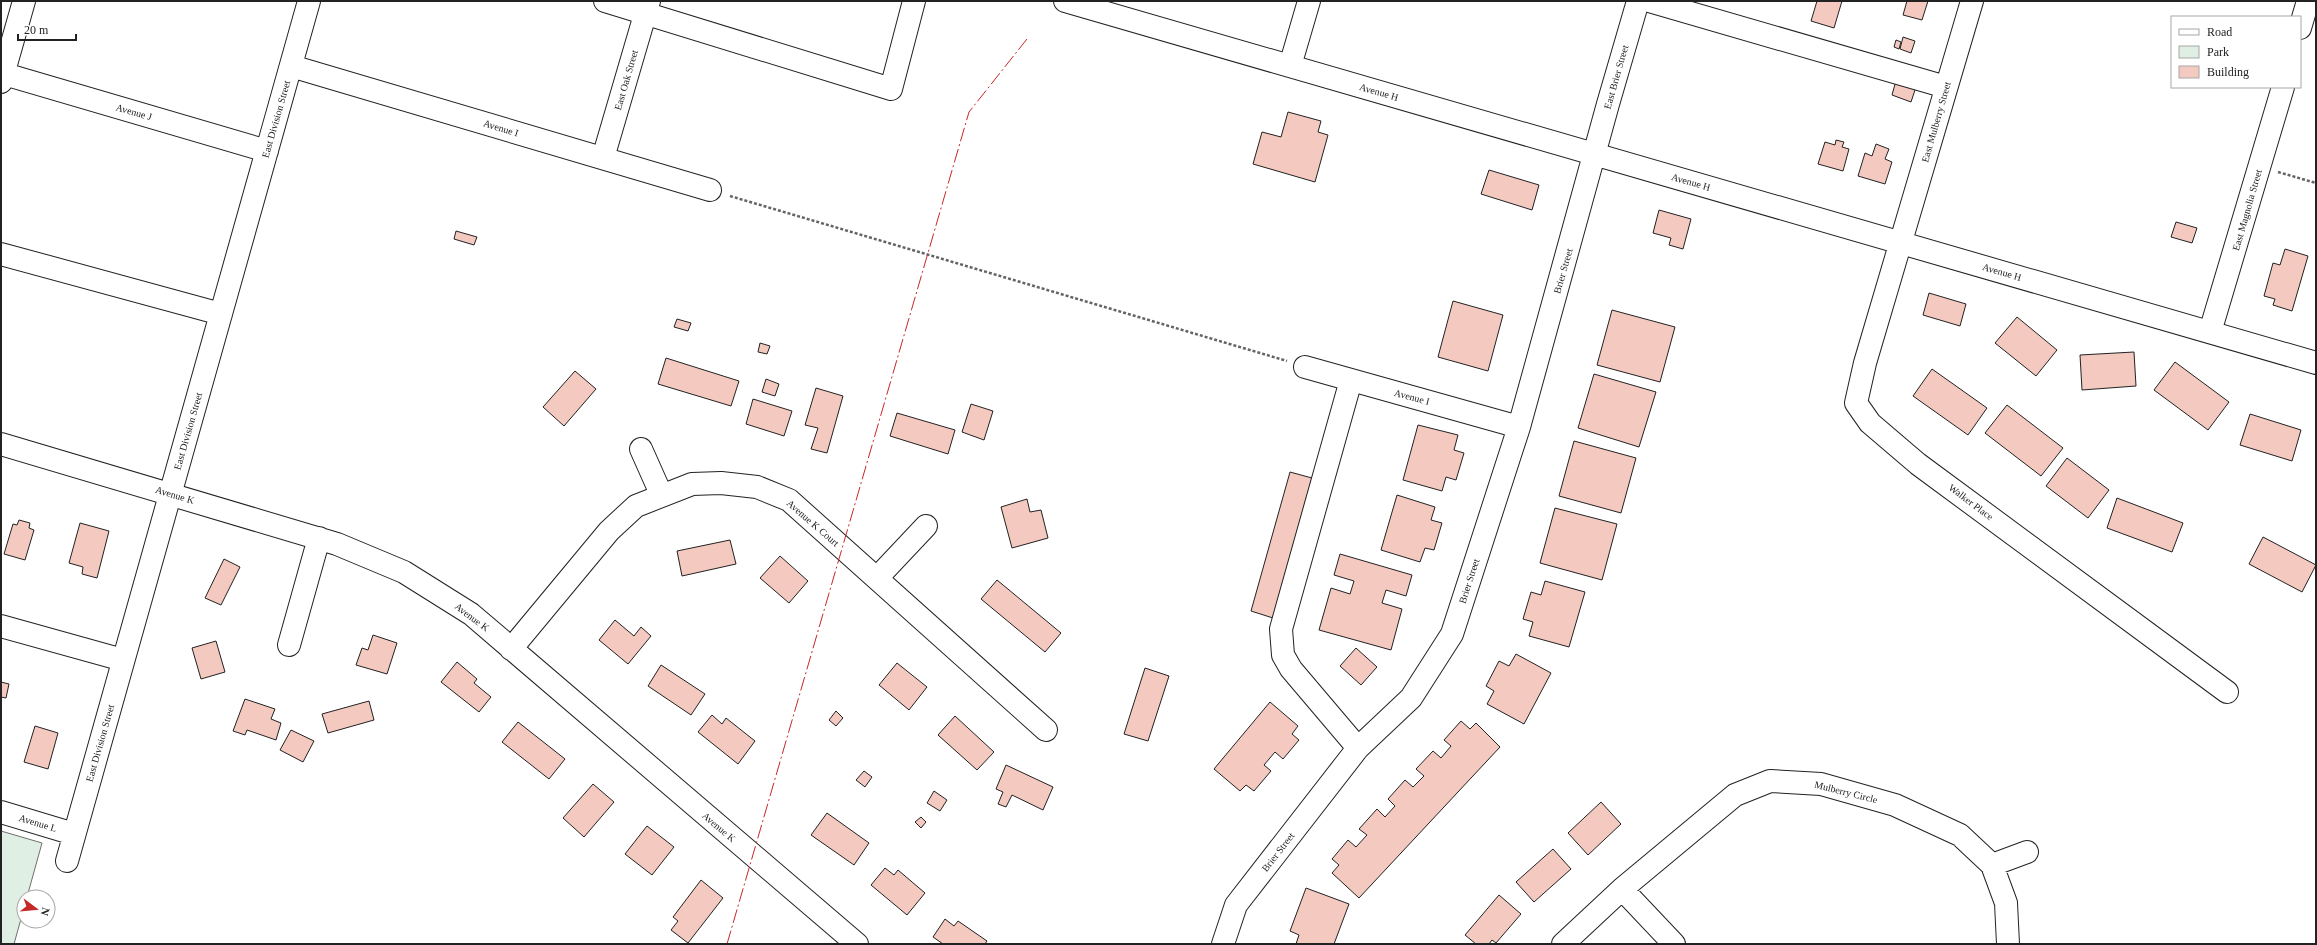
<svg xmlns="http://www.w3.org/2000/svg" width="2317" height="945" viewBox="0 0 2317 945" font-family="'Times New Roman',serif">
<rect width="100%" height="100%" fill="#fff"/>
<path fill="#e0efe3" stroke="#6f6f6f" d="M1,831L42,843L27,897H24V908L14,944H1Z"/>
<path fill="#f3c9c0" stroke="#222" d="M1817,1H1842L1834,28L1811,21Z
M1907,1H1928L1922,20L1903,15Z
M1903,37L1915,41L1911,53L1900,49Z
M1896,40L1901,42L1899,49L1894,47Z
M1897,77L1917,84L1911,102L1892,95Z
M1288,112L1321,121L1318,132L1328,135L1315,182L1253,164L1262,132L1281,137Z
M1836,140L1844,142L1842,147L1849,149L1843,171L1818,164L1825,142L1835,145Z
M1876,144L1889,149L1885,159L1892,162L1885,184L1858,176L1865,153L1872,156Z
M1489,170L1539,185L1532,210L1481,194Z
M1659,210L1691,219L1683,249L1669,245L1671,238L1653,233Z
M2176,222L2197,228L2192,243L2171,237Z
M456,231L477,237L474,245L454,239Z
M2285,249L2308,256L2292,311L2273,305L2275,299L2264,296L2273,263L2280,265Z
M1929,293L1966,304L1960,326L1923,315Z
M1453,301L1503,315L1488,371L1438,357Z
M1612,310L1675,327L1660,382L1597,365Z
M2017,317L2057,350L2036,376L1995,343Z
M677,319L691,323L688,331L674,327Z
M760,343L770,346L767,354L758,352Z
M2134,352L2136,386L2082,390L2080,355Z
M666,358L739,381L731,406L658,384Z
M2175,362L2229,402L2208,430L2154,390Z
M1932,369L1987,408L1968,435L1913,396Z
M575,371L596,389L564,426L543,407Z
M1594,374L1656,392L1639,447L1578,428Z
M766,379L779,384L775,396L762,392Z
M816,388L843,396L827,453L811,449L818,428L805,425Z
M753,399L792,411L784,436L746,424Z
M971,404L993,411L984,440L962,432Z
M2007,405L2063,448L2041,476L1985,433Z
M897,413L955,430L948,454L890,436Z
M2250,414L2301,430L2292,461L2240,445Z
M1418,425L1458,435L1454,450L1464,453L1456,480L1446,477L1442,491L1403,480Z
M1574,441L1636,458L1621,513L1559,496Z
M2067,458L2109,490L2088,518L2046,486Z
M1290,472L1312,478L1273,618L1251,611Z
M1397,495L1435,507L1431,520L1442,523L1434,550L1425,548L1420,562L1381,550Z
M2117,498L2183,523L2172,552L2107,528Z
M1027,499L1030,512L1041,510L1048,538L1012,548L1001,507Z
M1555,508L1617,524L1602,580L1540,563Z
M19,520L30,523L29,528L34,530L25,560L4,554L13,524L17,525Z
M80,523L109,531L97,578L82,574L83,567L69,563Z
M2263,537L2316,565L2302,592L2249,564Z
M730,540L736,564L682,576L677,551Z
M1340,554L1412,575L1406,596L1386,590L1382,603L1402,609L1391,650L1319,630L1331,588L1350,594L1354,581L1334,575Z
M780,556L808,581L789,603L760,578Z
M224,559L240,567L221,605L205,598Z
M997,580L1061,633L1045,652L981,599Z
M1545,581L1585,592L1569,647L1529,636L1533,622L1523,619L1531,592L1541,595Z
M615,620L634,636L641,627L651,636L628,664L599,640Z
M373,635L397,643L387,674L356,665L362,648L368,650Z
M216,641L225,672L201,679L192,648Z
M1356,648L1377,667L1361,685L1340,666Z
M1516,654L1551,673L1524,724L1487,704L1494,691L1486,686L1499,661L1509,666Z
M457,662L477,679L474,683L491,697L479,712L441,682Z
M897,663L927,687L909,710L879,685Z
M661,665L705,694L691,715L648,686Z
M1145,668L1169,676L1148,741L1124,734Z
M1,682L9,684L6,698L1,697Z
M245,699L275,709L271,719L281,723L276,740L247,730L245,735L233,731Z
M369,701L374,720L328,733L322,714Z
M1270,702L1298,726L1292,734L1299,740L1283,759L1275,752L1264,765L1271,771L1254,791L1246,785L1240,791L1214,769Z
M836,711L843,718L836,726L829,720Z
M712,715L722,724L726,718L755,741L738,764L698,732Z
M955,716L994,752L977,770L938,735Z
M1461,721L1470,729L1476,723L1500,747L1359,898L1332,873L1339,865L1332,859L1348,840L1356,847L1367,835L1359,829L1377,809L1385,817L1395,806L1388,799L1405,780L1413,787L1424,776L1416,769L1433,751L1441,758L1451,746L1444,740Z
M518,722L565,759L549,779L502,742Z
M35,726L58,733L48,769L24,762Z
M291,730L314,741L303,762L280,750Z
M1006,765L1053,787L1043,810L1012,795L1006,807L998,804L1003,792L996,789Z
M864,771L872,777L865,787L856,780Z
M593,784L614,802L584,837L563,818Z
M934,791L947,800L940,811L927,803Z
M1601,802L1621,824L1588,855L1568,833Z
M827,813L869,843L854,865L811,835Z
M921,817L926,822L921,828L915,822Z
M647,826L674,847L652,875L625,854Z
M1553,849L1571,869L1534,902L1516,882Z
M885,868L894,875L898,870L925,893L907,915L871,885Z
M701,880L723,898L688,943L671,930L678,921L673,917Z
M1306,888L1349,904L1334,944H1296L1299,935L1290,931Z
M1499,895L1521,914L1496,943L1492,940L1489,944H1476L1465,935Z
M945,919L954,926L958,921L987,941L985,944H943L933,937Z"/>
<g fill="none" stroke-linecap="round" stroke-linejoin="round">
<g stroke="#222" stroke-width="24">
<path id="minor" d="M605,1L891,89L914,1
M1065,1L2316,363
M1649,1L1946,87
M1972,1L1865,363L1856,403L1870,423L1918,464L2227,692
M2300,28L2308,1
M291,66L710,190
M1290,66L1309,1
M1,73L267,151
M1,82L24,1
M603,158L649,1
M1,254L221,314
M2210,332L2283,87
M1305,367L1519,427
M1351,380L1281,629L1283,655L1291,669L1358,748
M1,444L337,544L404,572L471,614L857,944
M641,449L661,494
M877,578L926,526
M1,626L123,660
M289,645L319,538
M511,649L609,531L636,506L692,484L721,483L757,487L789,500L1046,730
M1,812L74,834
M67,861L309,1
M1992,865L2027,852
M1622,889L1674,944
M1223,944L1236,905L1358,748L1411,698L1452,634L1519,427L1608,104L1638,1
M1563,944L1622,889L1735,795L1770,781L1821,784L1895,805L1960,835L1992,865L2006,903L2008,944"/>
</g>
<path stroke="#646464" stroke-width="2.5" stroke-dasharray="3 2" stroke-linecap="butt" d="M2278,172L2316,183
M730,196L1287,361"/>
<use href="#minor" stroke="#fff" stroke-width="22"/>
<path stroke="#c62828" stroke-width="1" stroke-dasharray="14 3 2 3" stroke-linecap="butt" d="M727,944L969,112L1027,39"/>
</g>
<g text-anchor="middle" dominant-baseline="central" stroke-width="3" stroke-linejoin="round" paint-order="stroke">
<g font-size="10" fill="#222" stroke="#fff">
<text transform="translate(1616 77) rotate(-74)">East Brier Street</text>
<text transform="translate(626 80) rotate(-74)">East Oak Street</text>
<text transform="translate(1379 92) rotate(16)">Avenue H</text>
<text transform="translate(134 112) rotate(16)">Avenue J</text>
<text transform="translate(276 119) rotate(-74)">East Division Street</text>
<text transform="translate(1936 122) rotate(-74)">East Mulberry Street</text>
<text transform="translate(501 128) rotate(17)">Avenue I</text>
<text transform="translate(1691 182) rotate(16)">Avenue H</text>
<text transform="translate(2247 210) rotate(-74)">East Magnolia Street</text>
<text transform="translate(1563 271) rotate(-74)">Brier Street</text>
<text transform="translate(2002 272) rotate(16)">Avenue H</text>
<text transform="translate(1412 397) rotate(15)">Avenue I</text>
<text transform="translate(188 431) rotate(-74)">East Division Street</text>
<text transform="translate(175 495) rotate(17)">Avenue K</text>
<text transform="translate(1971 502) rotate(37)">Walker Place</text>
<text transform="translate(813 523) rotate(41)">Avenue K Court</text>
<text transform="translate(1469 581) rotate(-72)">Brier Street</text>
<text transform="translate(472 617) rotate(37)">Avenue K</text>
<text transform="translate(100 743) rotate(-74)">East Division Street</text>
<text transform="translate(1846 792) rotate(14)">Mulberry Circle</text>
<text transform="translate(38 823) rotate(17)">Avenue L</text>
<text transform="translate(719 827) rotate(40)">Avenue K</text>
<text transform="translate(1278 852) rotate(-52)">Brier Street</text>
</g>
</g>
<rect width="2317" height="945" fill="none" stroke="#222222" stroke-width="4"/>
<rect x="2171" y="16" width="130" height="72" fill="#ffffff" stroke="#a7a7a7"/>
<rect x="2179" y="29" width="20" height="6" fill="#ffffff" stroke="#a7a7a7"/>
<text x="2207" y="36" font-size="12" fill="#222222">Road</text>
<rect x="2179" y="46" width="20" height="12" fill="#e0efe3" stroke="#a7a7a7"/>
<text x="2207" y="56" font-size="12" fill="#222222">Park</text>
<rect x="2179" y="66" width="20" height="12" fill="#f3c9c0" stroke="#a7a7a7"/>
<text x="2207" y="76" font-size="12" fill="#222222">Building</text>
<g transform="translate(36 909) rotate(106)"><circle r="19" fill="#ffffff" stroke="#a7a7a7"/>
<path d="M0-3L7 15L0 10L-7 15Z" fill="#c62828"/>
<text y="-6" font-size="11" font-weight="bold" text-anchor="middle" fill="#222222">N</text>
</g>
<path d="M18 34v6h58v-6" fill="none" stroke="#222222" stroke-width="2"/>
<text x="24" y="34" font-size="12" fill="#222222" stroke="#ffffff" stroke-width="3" paint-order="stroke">20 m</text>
</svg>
